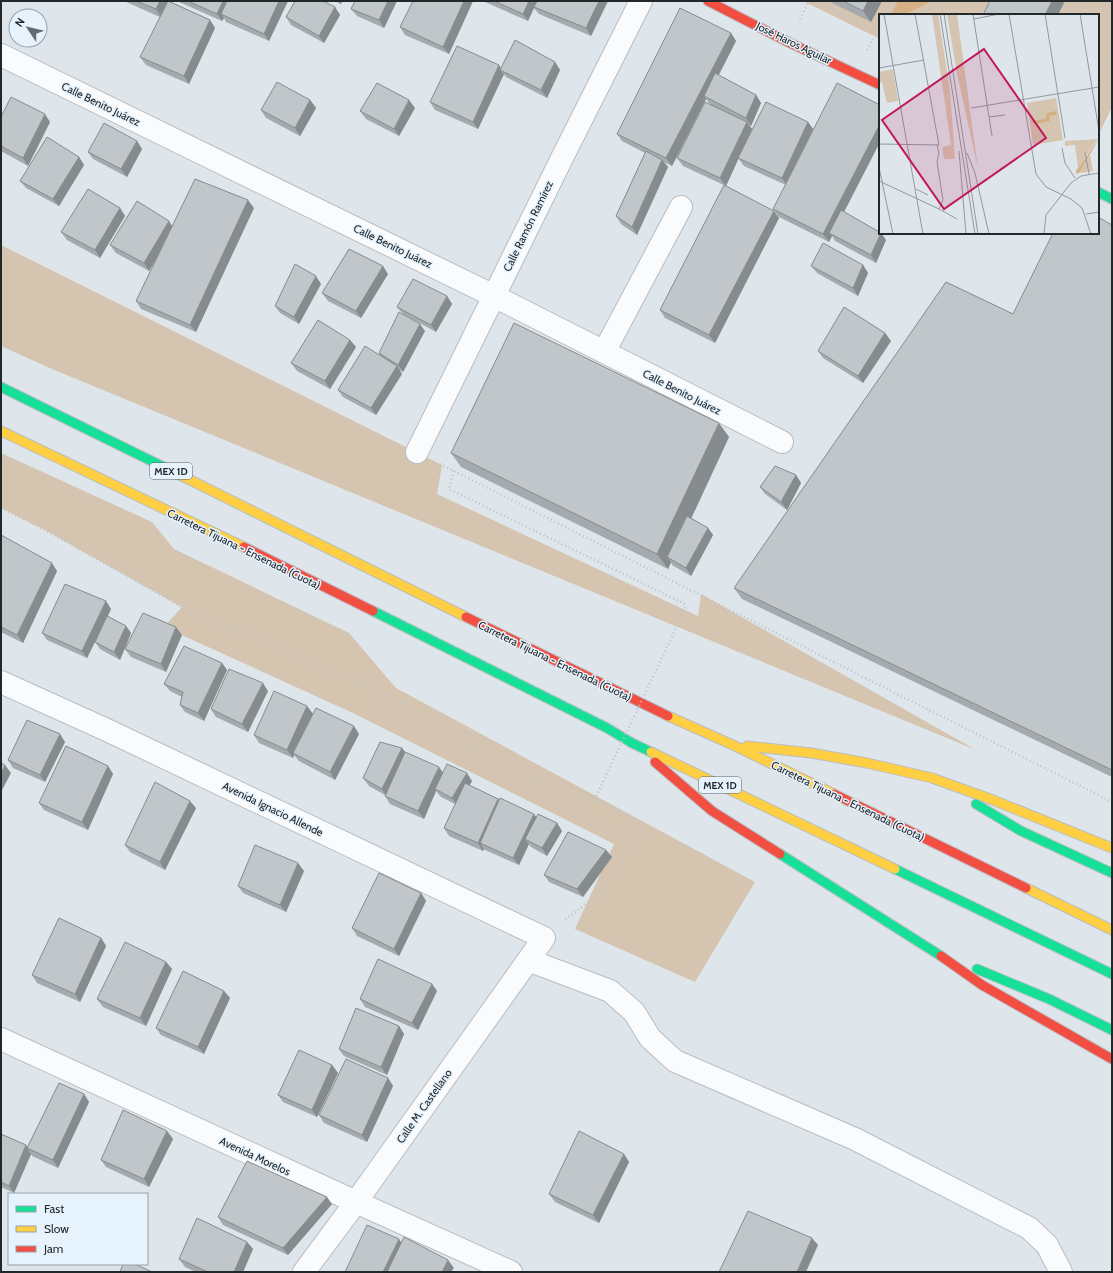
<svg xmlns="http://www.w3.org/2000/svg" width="1113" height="1273" viewBox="0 0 1113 1273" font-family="Cabin,sans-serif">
<rect width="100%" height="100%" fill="#dee5eb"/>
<path fill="#d5c5b0" d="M803,1H1112V107L1098,136V15H880V39Z
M1,245L442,465L437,494L698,616L701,594L976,750L52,369L1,346Z
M1,453L152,522L174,549L349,633L396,688L755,882L695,982L575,929L614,844L353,713L164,627L182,607L43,529L1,508Z"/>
<path fill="#d4b084" d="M898,1H932L903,15H891Z"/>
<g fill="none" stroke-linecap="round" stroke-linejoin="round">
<g stroke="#b8bdc2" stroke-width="24">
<path id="street" d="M1,55L494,296L782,442
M604,352L681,207
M417,452L563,156L641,1
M1,682L109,731L544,938L356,1202L304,1272
M528,960L610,991L634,1012L650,1038L675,1061L855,1139L1029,1228L1047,1245L1061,1272
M1,1039L356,1202L511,1272"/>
</g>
<g stroke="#b8bdc2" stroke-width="11">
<path id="fast" d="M1098,192L1112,199
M1,387L182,476
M373,611L607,728L632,743L651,752
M976,804L1021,831L1112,873
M780,854L941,956
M895,869L1112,974
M977,969L1049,999L1112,1030"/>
</g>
<g stroke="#b8bdc2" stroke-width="11">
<path id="slow" d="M1,431L244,547
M182,476L466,617
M668,716L733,745L834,794
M747,746L811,753L867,763L932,778L993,800L1112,848
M651,752L895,869
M1026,888L1112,930"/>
</g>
<g stroke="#b8bdc2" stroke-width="11">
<path id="jam" d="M708,1L790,43L880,85
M244,547L373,611
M466,617L668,716
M655,762L712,811L780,854
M834,794L1026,888
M941,956L982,985L1112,1059"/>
</g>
<path stroke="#c0c3c5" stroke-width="2.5" stroke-dasharray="1 3" stroke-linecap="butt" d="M814,1L880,33
M939,5L960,15
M885,15L892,1
M915,15L939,5L941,1
M980,15L987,1
M1071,15L1077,1
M800,19L809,1
M867,50L880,26
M1098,77L1112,47
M440,464L1112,802
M454,471L449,489L687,605
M1,508L43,529L182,607L364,685L463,731L606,804L644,827C628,849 615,872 597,893C588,903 575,912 564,921
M591,807L379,703L374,711L592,820L633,842"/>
<use href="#street" stroke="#fafbfc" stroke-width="22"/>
<use href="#fast" stroke="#16e098" stroke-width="9"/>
<use href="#slow" stroke="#ffcf43" stroke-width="9"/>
<use href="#jam" stroke="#f24e42" stroke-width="9"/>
<path stroke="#c0c3c5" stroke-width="2.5" stroke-dasharray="1 3" stroke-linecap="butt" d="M591,807L687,605"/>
</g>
<path fill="#a5aaae" d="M124,1H169L210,20L215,28L189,84L146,65L140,57L160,17Z
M178,1H288L269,41L226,22L224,18L222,21L179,2Z
M334,1H342L341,4Z
M355,1H397L384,28L357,16L351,9Z
M413,1H473L449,54L405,35L400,27Z
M484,1H608L591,36L539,14L534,8L528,21L485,2Z
M828,1H882L871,22Z
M335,7L340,15L324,43L291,25L286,17Z
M731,33L736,41L719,75L756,95L761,103L751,126L748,124L752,129L726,186L683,166L677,158L710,104L706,99L672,166L664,162L668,167L637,235L621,224L616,216L645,153L622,141L617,134Z
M555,62L560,70L547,98L506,77L504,74L478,129L435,110L430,102L499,65L501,68Z
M310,100L316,108L300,136L266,118L261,110Z
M880,105V142L844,212L881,233L886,240L876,263L835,241L832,236L829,242L779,217L773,209L786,185L744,166L738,158L808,122L813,129L806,144Z
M415,108L399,136L366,119L360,111Z
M1,117L50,122L28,166L1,151Z
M137,141L142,149L127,177L93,159L88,152Z
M79,157L84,165L59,206L26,188L20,181Z
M120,208L125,216L100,258L67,240L61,232Z
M254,208L196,332L141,309L136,301L156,259L149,271L116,253L110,245L172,226Z
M774,211L779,218L715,343L665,318L660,310Z
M1112,225V777L742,599L734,588L1013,314Z
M863,265L868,273L858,296L817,273L811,266Z
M388,274L361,318L328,301L322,293Z
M321,284L299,324L280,313L275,306Z
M447,296L452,304L436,332L403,314L397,307Z
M425,331L403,372L400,370L402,374L376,415L343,397L338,390L380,356L379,353Z
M885,333L891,341L863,383L823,358L818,351Z
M350,340L356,347L330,389L297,371L291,363Z
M729,437L691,518L708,528L713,535L691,576L672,565L671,562L668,569L461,467L451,453Z
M796,475L801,483L787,510L765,494L760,487Z
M1,535L57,571L23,643L1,632Z
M111,609L108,616L126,626L131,633L120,660L100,649L95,642L87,658L47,640L42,633Z
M182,635L166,672L131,657L125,649Z
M222,663L227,670L204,721L185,712L180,705L182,697L170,691L164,684Z
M268,691L248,732L216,717L211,709Z
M307,706L313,714L307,726L359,734L335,780L299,761L294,755L293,758L259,743L254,735Z
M65,742L45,782L13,768L8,760Z
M402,748L405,752L443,773L472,781L469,785L536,817L557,823L562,831L547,856L531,847L529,844L519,865L485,850L484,849L483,851L449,836L444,828L455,804L441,797L436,791L424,819L390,804L385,796V795L369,786L363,778Z
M108,766L113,774L88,830L44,810L39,803Z
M196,808L165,870L130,852L125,845Z
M606,850L612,857L583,897L549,882L544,875Z
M304,871L286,912L243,893L238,886Z
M421,893L426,901L399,956L357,936L352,928Z
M101,938L106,946L80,1002L37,983L32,975Z
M166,962L172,969L146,1026L103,1007L97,999Z
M432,984L437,991L418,1030L365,1007L360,999Z
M224,991L230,998L204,1054L161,1035L156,1028Z
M399,1026L404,1034L387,1075L344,1056L339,1049Z
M332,1065L338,1073L317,1117L283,1102L278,1095Z
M388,1078L393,1086L367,1142L324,1123L319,1115Z
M84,1094L89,1102L58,1168L32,1156L31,1154L14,1193L1,1187V1134L26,1145L27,1147Z
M173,1139L149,1187L106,1167L101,1160Z
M624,1154L629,1162L599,1223L555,1202L549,1194Z
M332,1204L288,1255L223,1225L218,1217Z
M247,1242L253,1249L243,1272H196L185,1267L179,1259Z"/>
<path fill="#868b8d" d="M160,1H169L161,17L156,9Z
M223,1H231L221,14L224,18L222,21L217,14Z
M279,1H288L269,41L264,34Z
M338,1H342L341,4Z
M388,1H397L384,28L379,20Z
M464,1H473L449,54L443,47Z
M529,1H538L534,7V8L528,21L523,14Z
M599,1H608L591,36L586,28Z
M868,1H882L871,22L863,11Z
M1052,1H1065L1058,15H1045Z
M335,7L340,15L324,43L319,36Z
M210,20L215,28L189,84L184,76Z
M731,33L736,41L707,97L704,96L706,99L672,166L666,158Z
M555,62L560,70L547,98L541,90Z
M499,65L502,71L500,70L504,74L478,129L473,122Z
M756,95L761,103L751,126L746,118Z
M310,100L316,108L300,136L295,128Z
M409,100L415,108L399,136L394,129Z
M45,114L50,122L28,166L23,158Z
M747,122L752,129L726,186L720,178Z
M808,122L813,129L787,186L782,178Z
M880,124V142L832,235L829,233L832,236L829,242L823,234Z
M137,141L142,149L127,177L121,169Z
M79,157L84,165L59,206L53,199Z
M662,160L668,167L637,235L632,227Z
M248,200L254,208L196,332L190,325Z
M120,208L125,216L100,258L95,250Z
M774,211L779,218L715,343L709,335Z
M169,221L174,229L149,271L144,263Z
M881,233L886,240L876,263L871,255Z
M863,265L868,273L858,296L853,288Z
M383,266L388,274L361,318L356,311Z
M316,276L321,284L299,324L294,317Z
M447,296L452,304L436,332L431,325Z
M420,324L425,331L403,372L398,365Z
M885,333L891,341L863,383L858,376Z
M350,340L356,347L330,389L325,381Z
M397,366L402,374L376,415L371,408Z
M719,423L729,437L672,560L667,557L671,562L668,569L657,554Z
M796,475L801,483L787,510L781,502Z
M708,528L713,535L691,576L686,568Z
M52,563L57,571L23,643L17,635Z
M106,601L111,609L87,658L82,651Z
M126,626L131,633L120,660L114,652Z
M176,627L182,635L166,672L161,664Z
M222,663L227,670L204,721L198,713Z
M263,683L268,691L248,732L242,724Z
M307,706L313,714L295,754L293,753L294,755L293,758L287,750Z
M354,726L359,734L335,780L330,772Z
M60,734L65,742L45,782L40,775Z
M402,748L408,756L387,797L382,789Z
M5,765L11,773L1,792V774Z
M108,766L113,774L88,830L82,822Z
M439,767L444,774L435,789L436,791L424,819L418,811Z
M467,773L472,781L458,806L452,798Z
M498,799L504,806L480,843L484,849L483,851L478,843Z
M190,801L196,808L165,870L160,862Z
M534,814L539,821L525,839L529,844L519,865L513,858Z
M557,823L562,831L547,856L542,848Z
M606,850L612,857L583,897L577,889Z
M298,863L304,871L286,912L280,905Z
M421,893L426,901L399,956L394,949Z
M101,938L106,946L80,1002L75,994Z
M166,962L172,969L146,1026L140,1018Z
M432,984L437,991L418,1030L412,1023Z
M224,991L230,998L204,1054L198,1047Z
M399,1026L404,1034L387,1075L381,1067Z
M332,1065L338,1073L317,1117L312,1110Z
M388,1078L393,1086L367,1142L362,1135Z
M84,1094L89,1102L58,1168L53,1160Z
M167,1131L173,1139L149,1187L144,1179Z
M26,1145L28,1149L27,1148L31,1154L14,1193L9,1186Z
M624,1154L629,1162L599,1223L593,1215Z
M327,1197L332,1204L288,1255L283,1248Z
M812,1238L818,1245L806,1272H797Z
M399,1239L404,1247L392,1272H383Z
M247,1242L253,1249L243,1272H234Z
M448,1260L454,1268L451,1272H442Z"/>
<path fill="#c0c6ca" stroke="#868b8d" d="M136,1H160L156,9Z
M168,1L210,20L184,76L140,57Z
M188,1H223L217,14Z
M227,1H279L264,34L221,14Z
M295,1H323L335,7L319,36L286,17Z
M355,1H388L379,20L351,9Z
M413,1H464L443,47L400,27Z
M494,1H529L523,14Z
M537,1H599L586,28L534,7Z
M843,1H868L863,11Z
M990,1H1052L1045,15H983Z
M680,8L731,33L666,158L617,134Z
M515,40L555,62L541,90L500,70Z
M457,46L499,65L473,122L430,102Z
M715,73L756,95L746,118L704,96Z
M277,82L310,100L295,128L261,110Z
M377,83L409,100L394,129L360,111Z
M837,83L880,105V124L823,234L773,209Z
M11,97L45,114L23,158L1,146V117Z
M705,102L747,122L720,178L677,158Z
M766,102L808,122L782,178L738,158Z
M104,123L137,141L121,169L88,152Z
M47,137L79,157L53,199L20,181Z
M646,151L662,160L632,227L616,216Z
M195,179L248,200L190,325L136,301Z
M724,185L774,211L709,335L660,310Z
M88,189L120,208L95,250L61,232Z
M137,201L169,221L144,263L110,245Z
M841,210L881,233L871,255L829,233Z
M1098,217L1112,225V770L734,588L946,282L1013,314L1053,233H1098Z
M823,243L863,265L853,288L811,266Z
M349,249L383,266L356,311L322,293Z
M295,264L316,276L294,317L275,306Z
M413,279L447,296L431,325L397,307Z
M844,307L885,333L858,376L818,351Z
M399,312L420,324L398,365L379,353Z
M318,320L350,340L325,381L291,363Z
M514,323L719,423L657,554L451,453Z
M365,346L397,366L371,408L338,390Z
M775,466L796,475L781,502L760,487Z
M687,516L708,528L686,568L667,557Z
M1,535L52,563L17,635L1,627Z
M65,584L106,601L82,651L42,633Z
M143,613L176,627L161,664L125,649Z
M107,616L126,626L114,652L95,642Z
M184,646L222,663L198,713L180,705L183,692L164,684Z
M229,669L263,683L242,724L211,709Z
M274,691L307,706L287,750L254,735Z
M316,708L354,726L330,772L293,753Z
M27,720L60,734L40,775L8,760Z
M380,742L402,748L382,789L363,778Z
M66,746L108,766L82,822L39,803Z
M405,752L439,767L418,811L385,796Z
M1,763L5,765L1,774Z
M447,764L467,773L452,798L435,789Z
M155,782L190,801L160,862L125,845Z
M465,783L498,799L478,843L444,828Z
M500,798L534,814L513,858L480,843Z
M538,814L557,823L542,848L525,839Z
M568,832L606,850L577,889L544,875Z
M255,845L298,863L280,905L238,886Z
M379,873L421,893L394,949L352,928Z
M59,918L101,938L75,994L32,975Z
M125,942L166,962L140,1018L97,999Z
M378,959L432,984L412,1023L360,999Z
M183,971L224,991L198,1047L156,1028Z
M356,1008L399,1026L381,1067L339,1049Z
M299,1050L332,1065L312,1110L278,1095Z
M346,1059L388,1078L362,1135L319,1115Z
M59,1083L84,1094L53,1160L27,1148Z
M123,1110L167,1131L144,1179L101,1160Z
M579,1131L624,1154L593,1215L549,1194Z
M1,1134L26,1145L9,1186L1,1182Z
M247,1161L327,1197L283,1248L218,1217Z
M748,1211L812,1238L797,1272H719Z
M197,1218L247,1242L234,1272H208L179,1259Z
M367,1225L399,1239L383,1272H345Z
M404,1237L448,1260L442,1272H387Z
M123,1264H135L152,1272H120Z"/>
<g text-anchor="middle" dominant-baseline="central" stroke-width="3" stroke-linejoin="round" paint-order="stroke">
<g fill="#e6f3fd" stroke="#5d6469" stroke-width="1">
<rect x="150" y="463" width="42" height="16" rx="3"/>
<rect x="699" y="777" width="42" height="16" rx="3"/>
</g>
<g font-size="10" font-weight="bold" fill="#22272a">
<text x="171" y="471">MEX 1D</text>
<text x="720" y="785">MEX 1D</text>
</g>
<g font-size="11" fill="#22272a" stroke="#e6f3fd">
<text transform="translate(794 43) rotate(26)">José Haros Aguilar</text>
<text transform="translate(101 104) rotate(26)">Calle Benito Juárez</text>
<text transform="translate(528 226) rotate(-64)">Calle Ramón Ramírez</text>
<text transform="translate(393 246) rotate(26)">Calle Benito Juárez</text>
<text transform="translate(682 392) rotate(27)">Calle Benito Juárez</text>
<text transform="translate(244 549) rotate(26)">Carretera Tijuana - Ensenada (Cuota)</text>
<text transform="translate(555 661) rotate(26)">Carretera Tijuana - Ensenada (Cuota)</text>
<text transform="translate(848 801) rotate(26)">Carretera Tijuana - Ensenada (Cuota)</text>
<text transform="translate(273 809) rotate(26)">Avenida Ignacio Allende</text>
<text transform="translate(424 1106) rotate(-55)">Calle M. Castellano</text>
<text transform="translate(255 1156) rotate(25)">Avenida Morelos</text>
</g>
</g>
<g transform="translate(879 14)">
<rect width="220" height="220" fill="#dee5eb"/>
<path d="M53,0H59L71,76L76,145H65L63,133L72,131ZM68,0H78L99,155L78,60ZM14,55L19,87L8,89L3,68L0,69V58ZM177,84L184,126L154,131L148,89ZM219,125L207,142L199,154L196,131L186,132V127ZM211,141L214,157L200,159L203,154Z" fill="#d5c5b0"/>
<path d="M177,97L178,101L170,102L171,107L156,110L152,107L166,105L168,99ZM220,125L200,159L197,160V157Z" fill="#d4b084"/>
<path fill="none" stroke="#93999e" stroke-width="1" d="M5,0L44,220M61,0L96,220M65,0L99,220M94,0L113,122M130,0L157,160L167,173L192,185L203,194L212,220M166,0L186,124M201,0L220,117M95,5L120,0M0,54L45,46M92,94L220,73M110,103L126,101M0,130L60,131L36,0M183,134L186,149L196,164M80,137L87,220M206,138L210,160M88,139L96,159L110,220M0,153L14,220M0,167L60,195L64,186L58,148L60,139L58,131M37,175L49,181M60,195L78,205M207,200L220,198M165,220L167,201L192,169L202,162L220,159"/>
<path fill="#c2185b" fill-opacity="0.15" stroke="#c2185b" stroke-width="2" d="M105,35L167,124L65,195L3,106Z"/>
<rect width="220" height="220" fill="none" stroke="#22272a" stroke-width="2"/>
</g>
<rect width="1113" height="1273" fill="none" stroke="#22272a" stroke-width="4"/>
<rect x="8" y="1193" width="140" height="72" fill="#e6f3fd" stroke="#98a1a9"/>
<rect x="16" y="1206" width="20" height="6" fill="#16e098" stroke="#98a1a9"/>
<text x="44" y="1213" font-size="12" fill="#22272a">Fast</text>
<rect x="16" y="1226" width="20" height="6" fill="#ffcf43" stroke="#98a1a9"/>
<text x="44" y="1233" font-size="12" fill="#22272a">Slow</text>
<rect x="16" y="1246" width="20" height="6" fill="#f24e42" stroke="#98a1a9"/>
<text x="44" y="1253" font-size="12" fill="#22272a">Jam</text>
<g transform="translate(28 28) rotate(305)"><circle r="19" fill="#e6f3fd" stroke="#98a1a9"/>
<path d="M0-3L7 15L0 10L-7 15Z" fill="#646a6e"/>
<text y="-6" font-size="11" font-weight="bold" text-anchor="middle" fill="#22272a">N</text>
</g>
</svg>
